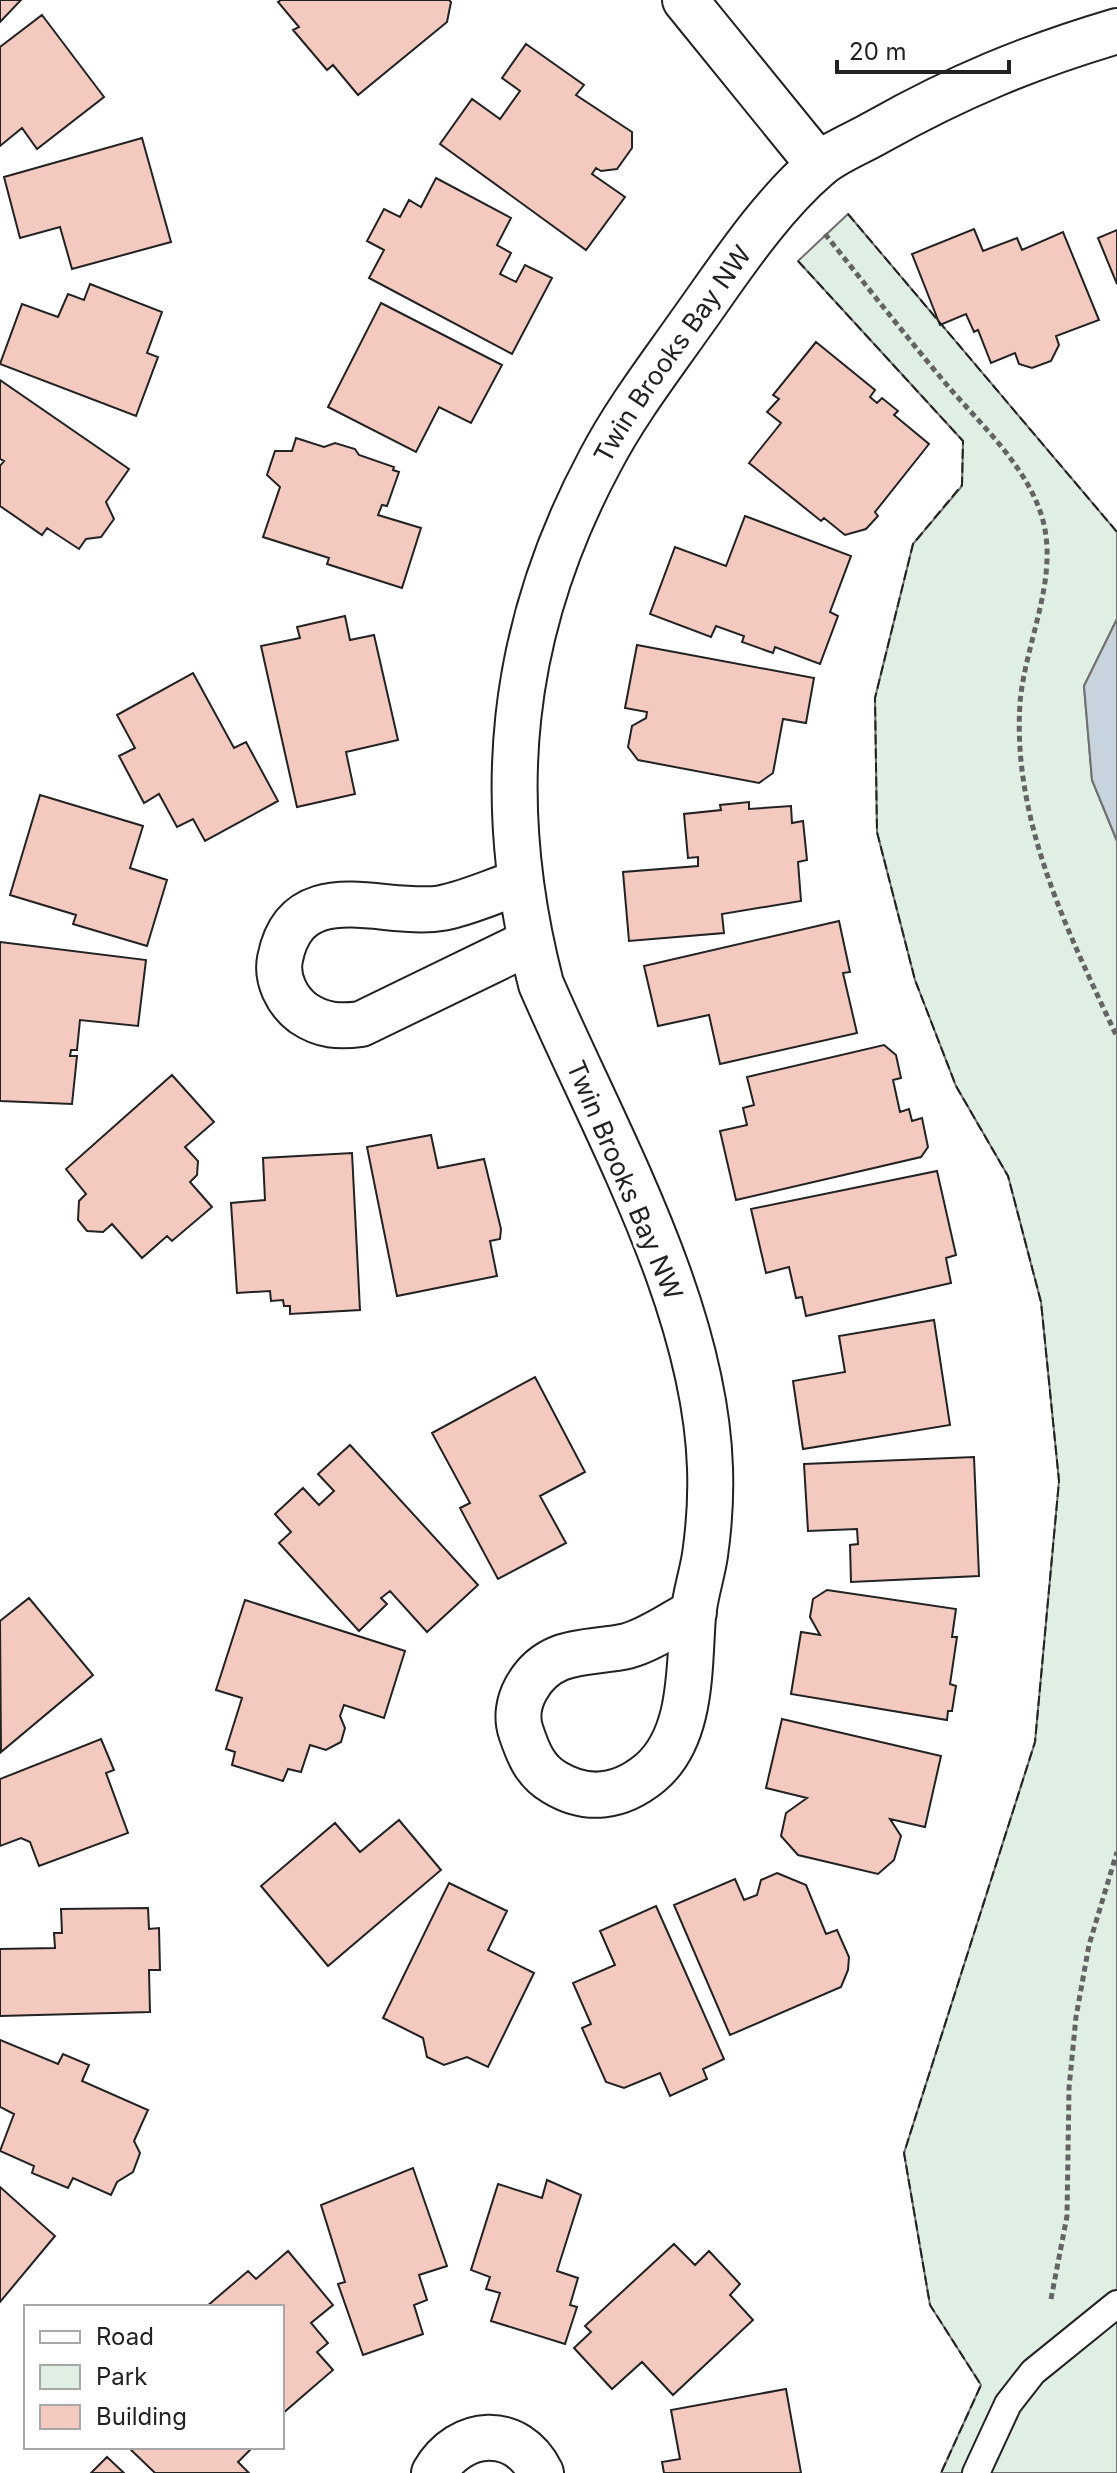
<svg xmlns="http://www.w3.org/2000/svg" width="1117" height="2473" viewBox="0 0 1117 2473" font-family="Inter,sans-serif">
<rect width="100%" height="100%" fill="#fff"/>
<path fill="#e0efe3" stroke="#6f6f6f" stroke-width="2" d="M848,214L1117,532V619L1084,686L1092,780L1117,841V2473H941L981,2385L930,2305L904,2153L1035,1742L1059,1481L1041,1302L1008,1176L956,1086L915,980L877,832L875,698L913,544L962,486L963,441L798,261Z"/>
<path fill="#c7d3dd" stroke="#6f6f6f" stroke-width="2" d="M1117,619V841L1092,780L1084,686Z"/>
<path fill="#f3c9c0" stroke="#222" stroke-width="2" d="M0,0H21L0,22Z
M281,0H449L451,2L447,22L358,95L333,65L327,70L293,30L299,27L278,2Z
M42,15L104,97L37,149L22,128L0,146V47Z
M526,44L584,85L576,95L632,132V148L617,169L601,171L596,168L592,174L625,197L586,250L440,144L472,99L500,119L520,91L502,78Z
M142,138L171,242L72,269L60,227L20,238L4,177Z
M436,178L511,218L497,245L511,253L500,274L516,282L525,265L552,278L512,354L369,278L384,250L367,241L384,209L400,217L409,200L421,207Z
M974,229L983,251L1017,238L1022,250L1063,232L1099,320L1056,336L1059,345L1051,361L1032,368L1019,364L1015,353L991,363L978,330L974,332L966,314L940,325L912,254Z
M1117,230V284L1098,238Z
M90,284L162,312L147,353L158,357L136,416L0,364L22,304L58,317L68,294L84,300Z
M381,303L502,365L471,423L439,407L416,452L328,407Z
M816,342L875,390L870,397L877,403L882,398L898,411L894,415L929,444L875,512L878,516L866,529L845,535L824,518L821,521L749,463L781,423L767,412L779,399L773,395Z
M0,380L129,469L106,502L114,519L101,537L86,539L79,549L47,528L42,535L0,506V466L4,461L0,459Z
M296,438L324,447L335,443L355,449L359,455L394,467L393,470L399,472L387,506L382,505L378,515L421,528L402,588L327,564L329,558L263,537L280,487L267,475L275,451H292Z
M745,516L851,556L830,612L838,616L820,664L775,647L773,653L742,642L744,636L716,626L711,637L650,614L675,547L726,566Z
M345,616L350,640L374,635L398,740L346,752L355,794L297,807L261,646L300,638L297,627Z
M637,645L814,678L806,723L783,719L773,773L759,783L638,760L628,747L632,726L646,718L647,712L625,708Z
M193,673L234,748L246,742L278,801L205,841L193,819L177,827L159,794L144,803L119,756L135,748L117,715Z
M40,795L143,826L130,868L167,880L147,946L73,924L76,915L10,895Z
M749,802V809L791,806L792,823L803,821L807,860L798,862L801,901L722,914L724,933L629,941L623,872L698,866V857L688,858L684,814L721,810L720,805Z
M839,921L850,972L843,973L857,1033L720,1064L709,1015L658,1026L644,966Z
M0,942L146,960L138,1026L80,1020L77,1050H71L70,1056H77L72,1104L0,1101Z
M884,1045L896,1055L901,1078L893,1080L900,1112L909,1109L912,1121L922,1118L928,1147L921,1157L736,1200L720,1131L747,1125L743,1108L754,1105L747,1077Z
M172,1075L214,1122L185,1147L198,1161L197,1175L190,1182L212,1207L172,1241L167,1236L142,1258L112,1224L103,1232L87,1231L78,1220L79,1201L86,1194L66,1169Z
M431,1135L438,1168L484,1159L501,1229L500,1239L490,1241L497,1276L397,1296L367,1147Z
M352,1153L360,1310L290,1314V1306H284L283,1300L271,1301L270,1291L237,1293L231,1203L265,1200L263,1158Z
M937,1171L956,1255L946,1258L951,1283L806,1316L802,1297L796,1298L789,1267L766,1273L751,1209Z
M934,1320L950,1425L803,1449L793,1381L845,1372L839,1336Z
M535,1377L585,1472L540,1496L566,1543L498,1579L460,1508L470,1503L432,1433Z
M350,1445L478,1585L427,1632L390,1591L381,1598L387,1604L359,1631L279,1543L291,1532L275,1514L303,1488L319,1505L334,1491L318,1474Z
M974,1457L979,1576L851,1582L850,1545L858,1544L857,1529L808,1531L804,1464Z
M827,1590L956,1609L952,1637H957L950,1684L956,1686L952,1711H948L947,1720L791,1694L801,1632L820,1635L810,1617L813,1599Z
M29,1598L93,1675L1,1752L0,1621Z
M245,1600L405,1651L384,1718L344,1705L340,1716L345,1728L341,1742L326,1750L310,1745L301,1772L288,1769L283,1781L232,1765L235,1752L226,1749L242,1698L216,1690Z
M782,1719L941,1756L925,1827L890,1819L901,1836L894,1860L878,1874L798,1855L781,1836L786,1813L807,1798L766,1788Z
M101,1739L114,1770L106,1773L128,1833L39,1866L30,1842L21,1838L0,1846V1779Z
M399,1820L441,1870L328,1966L261,1886L335,1823L360,1852Z
M777,1873L806,1885L826,1934L837,1930L849,1957L848,1970L841,1987L730,2035L674,1905L735,1879L744,1900L757,1895L761,1880Z
M449,1883L507,1911L488,1950L534,1973L488,2067L467,2057L444,2065L427,2057L423,2038L383,2018Z
M656,1906L724,2059L703,2069L707,2079L670,2096L660,2073L624,2088L606,2082L582,2028L591,2024L573,1983L615,1965L600,1931Z
M148,1908L149,1929L159,1928L160,1970H149L150,2012L0,2016V1949L55,1948L54,1933H62L61,1909Z
M0,2040L58,2064L63,2054L89,2065L82,2081L148,2110L134,2141L140,2153L133,2172L117,2182L111,2195L73,2178L68,2188L32,2173L34,2166L0,2151L14,2114L0,2107Z
M413,2168L447,2266L419,2275L427,2300L414,2305L423,2334L363,2355L338,2284L345,2282L321,2205Z
M547,2180L581,2195L557,2271L578,2278L570,2305L577,2307L565,2344L491,2321L500,2293L486,2289L490,2277L471,2270L498,2184L542,2198Z
M0,2187L55,2236L0,2302Z
M674,2244L695,2265L709,2251L740,2284L730,2295L753,2320L673,2395L642,2362L612,2389L574,2348L591,2332L585,2326Z
M288,2251L333,2305L311,2323L328,2343L317,2352L333,2370L282,2414V2307H206L248,2271L256,2279Z
M786,2389L801,2473H664L662,2462L680,2459L671,2410Z
M128,2447H253L238,2462L249,2473H155Z
M107,2457L124,2473H91Z"/>
<g fill="none" stroke-linecap="round" stroke-linejoin="round">
<g stroke="#222" stroke-width="30">
<path id="lane" d="M976,2473L1008,2404L1033,2372L1117,2304"/>
</g>
<g stroke="#222" stroke-width="48">
<g id="street">
<path d="M685,0L819,165"/>
<path d="M518,883C493,891 468,903 442,908C385,918 297,872 280,959C276,979 287,1001 303,1013C322,1026 339,1027 361,1024L530,942"/>
<path id="s1" d="M694,1612C673,1623 650,1640 627,1646C606,1651 581,1650 560,1658C532,1669 511,1703 521,1732C528,1753 535,1771 554,1782C588,1803 621,1797 650,1773C693,1737 689,1667 693,1616C695,1595 702,1575 705,1555C709,1527 711,1496 710,1468C705,1305 605,1132 541,984C493,799 509,631 600,461C625,413 658,370 689,326C728,272 767,210 818,166C834,152 858,143 877,132C957,87 1029,57 1117,31"/>
<path d="M434,2473C460,2428 517,2424 541,2473"/>
</g>
</g>
<path stroke="#646464" stroke-width="5" stroke-dasharray="6 4" stroke-linecap="butt" d="M825,234C865,284 905,335 947,385C981,425 1026,465 1042,517C1060,578 1025,642 1020,703C1012,821 1069,934 1117,1037
M1051,2299L1067,2216L1069,2088L1076,2017L1089,1945L1117,1852"/>
<use href="#lane" stroke="#fff" stroke-width="26"/>
<use href="#street" stroke="#fff" stroke-width="44"/>
<path stroke="#222" stroke-width="2" stroke-dasharray="10 4" stroke-linecap="butt" d="M848,214L1117,532
M798,261L963,441L962,485L913,544L875,698L877,832L915,980L956,1086L1008,1176L1041,1302L1059,1481L1035,1742L904,2153L930,2305L981,2385L941,2473"/>
</g>
<g text-anchor="middle" dominant-baseline="central" stroke-width="6" stroke-linejoin="round" paint-order="stroke">
<g font-size="26" fill="#222" stroke="#fff">
<text stroke="none"><textPath href="#s1" startOffset="1902">Twin Brooks Bay NW</textPath></text>
<text transform="translate(625 1180) rotate(67)">Twin Brooks Bay NW</text>
</g>
</g>
<rect x="24" y="2305" width="260" height="144" fill="#ffffff" stroke="#a7a7a7" stroke-width="2"/>
<rect x="40" y="2331" width="40" height="12" fill="#ffffff" stroke="#a7a7a7" stroke-width="2"/>
<text x="96" y="2345" font-size="24" fill="#222222">Road</text>
<rect x="40" y="2365" width="40" height="24" fill="#e0efe3" stroke="#a7a7a7" stroke-width="2"/>
<text x="96" y="2385" font-size="24" fill="#222222">Park</text>
<rect x="40" y="2405" width="40" height="24" fill="#f3c9c0" stroke="#a7a7a7" stroke-width="2"/>
<text x="96" y="2425" font-size="24" fill="#222222">Building</text>
<path d="M837 60v12h172v-12" fill="none" stroke="#222222" stroke-width="4"/>
<text x="849" y="60" font-size="24" fill="#222222" stroke="#ffffff" stroke-width="6" paint-order="stroke">20 m</text>
</svg>
